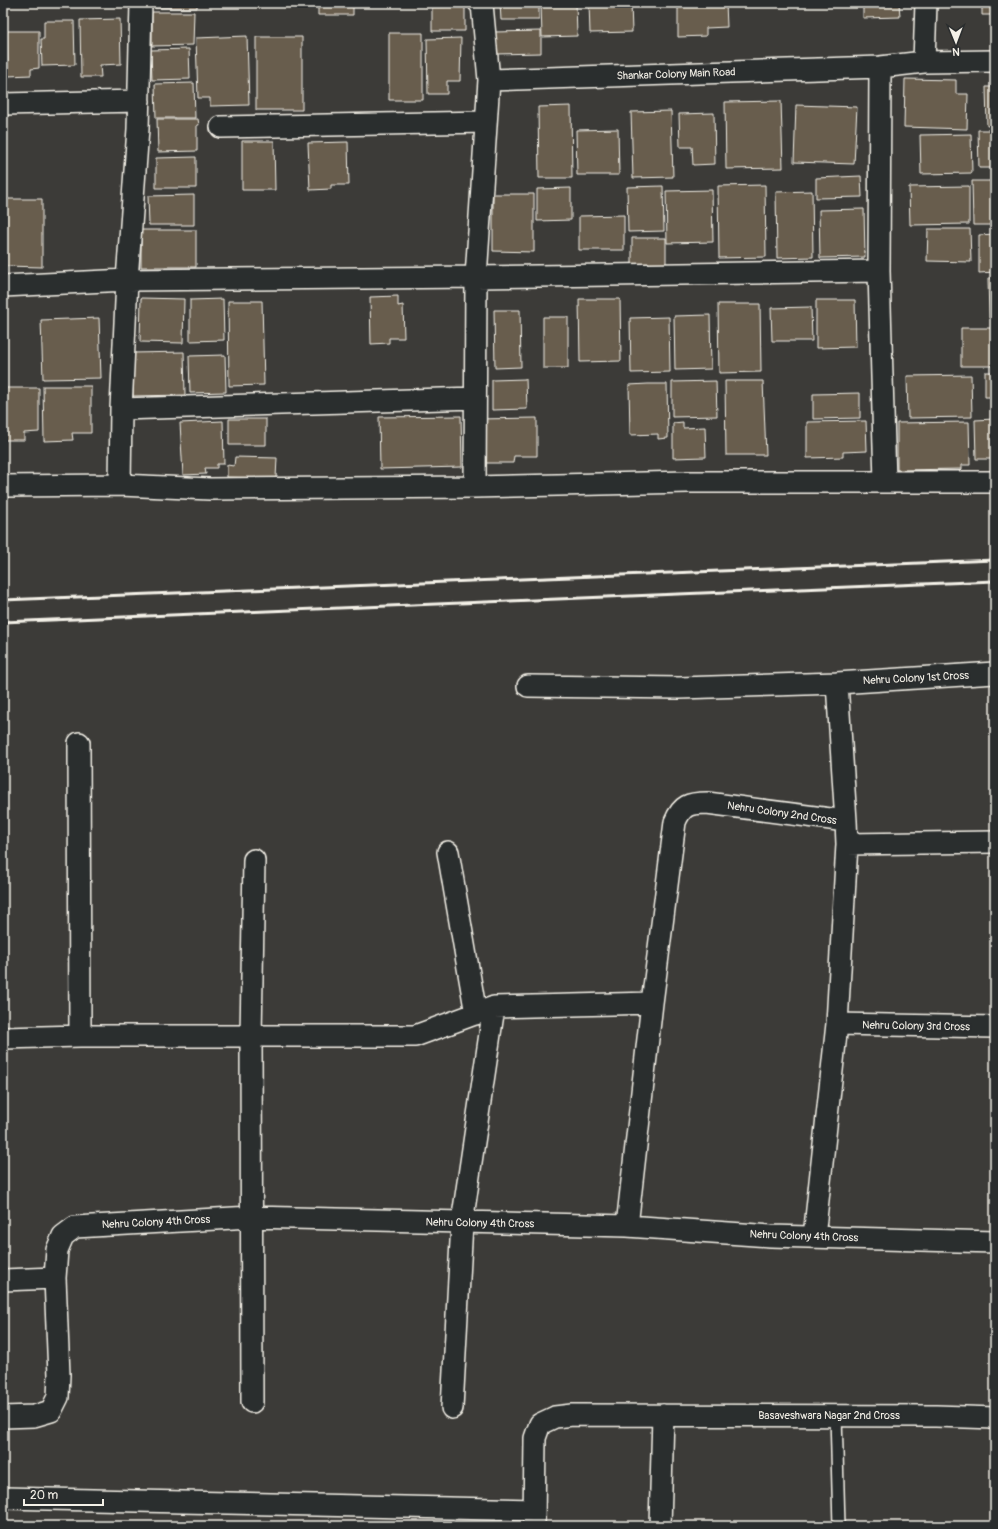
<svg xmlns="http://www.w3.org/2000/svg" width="998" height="1529" viewBox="0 0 998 1529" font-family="Pangolin,sans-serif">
<rect width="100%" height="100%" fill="#3c3b38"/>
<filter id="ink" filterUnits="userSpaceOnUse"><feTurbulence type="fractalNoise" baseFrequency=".025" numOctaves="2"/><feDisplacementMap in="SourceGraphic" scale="8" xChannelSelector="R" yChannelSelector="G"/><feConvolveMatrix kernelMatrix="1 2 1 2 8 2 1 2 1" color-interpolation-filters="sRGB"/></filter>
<g filter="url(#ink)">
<path fill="#675d4e" stroke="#f4f1e8" d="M155,3H197V8H155Z
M318,3H353V15H318Z
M500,3H539V20H501Z
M541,3H576L577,36L542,37Z
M589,3H631L632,32L590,33Z
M678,3H726L727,27L706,28V36L678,37Z
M863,3H899L900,17L863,18Z
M982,3H995V15H982Z
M465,6V31H432V7Z
M152,12H194L193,45L152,46Z
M120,19L121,64L100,65L101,77H81L80,20Z
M44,21H74L75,65L42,66L41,39H44Z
M7,31H39V68L31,69V75L8,76Z
M541,31V53L495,54L494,32Z
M389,33H423V100H389Z
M247,36L249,105L210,106V98H198L196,38Z
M256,37H302V110H256Z
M461,38L460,81H447V94H428L427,39Z
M189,49L190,79L152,80L151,50Z
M905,79L956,80V94H968L967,129L904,127Z
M194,83L195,118H156L155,84Z
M986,87H995V125L987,126Z
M781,101L783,168L726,169L725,102Z
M796,105L857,107L854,164L794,162Z
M571,106L572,178H539L538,107Z
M671,111L673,177L633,178L631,112Z
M714,113L715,164L693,165L692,147H680L679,114Z
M157,119H198L199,125H197V151L158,152Z
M3,127H6L7,187H3Z
M618,129L619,175H577L576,130Z
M978,130H995V168H979Z
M971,134L972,173L921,174L920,135Z
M242,141H274L275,190H242Z
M348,142L349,185H331V189L310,190L308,143Z
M196,157V188H156V158Z
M861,176L862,197L816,198V178Z
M972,181H995V225H973Z
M765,185L766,257L719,258L718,186Z
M663,186L664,231L628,232L627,187Z
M969,186V224L910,225L909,187Z
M571,188V220L537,221V189Z
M712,190L713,242L667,243L666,191Z
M812,191L813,257L777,258L776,192Z
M493,194H534V252L493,251Z
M194,195V225H149L148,196Z
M5,199H42V267L5,266Z
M864,209L865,257L820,258L819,210Z
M624,215V250H579V216Z
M928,229H970L971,262L927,261Z
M141,230H196V267H141Z
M995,234V272L979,273V235Z
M632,238H666V265L632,266Z
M988,278H995V318H989Z
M398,296V306L403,305L404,338H389V343L371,344L370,297Z
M141,298L184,299L183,343L140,342Z
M223,299L224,340L190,341V300Z
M579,299H620L621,361L580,362Z
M816,300H855L856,347L816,348Z
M228,301H262L264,385L229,386Z
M718,304H760L761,372L719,373Z
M811,307L812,341H772L771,308Z
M494,310H520L521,367L495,368Z
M710,315L711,369L675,370L674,316Z
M543,317H568V368H543Z
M669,317L670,372L631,373L630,318Z
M99,318L101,378L43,379L41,320Z
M961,328H995V366H961Z
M184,352L185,395L133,396V353Z
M225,355L226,392L190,393L189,356Z
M985,372H995V397H985Z
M971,375L972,417L908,418L907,376Z
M526,379L527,409L492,410V380Z
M716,381L717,416L672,417V382Z
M725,381H763L766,455H726Z
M648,384H667L668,438L658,439V434L630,435L629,385Z
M43,386H91V433H72L73,440L44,441Z
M3,388H39V432L24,433V440H3Z
M860,393V418L813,419V394Z
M461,416L462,467L380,469L379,417Z
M537,418V456H514L513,463H478V419Z
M229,419H266V445H229Z
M995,419V459H976L975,420Z
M223,421L224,464H217V468H205L206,474L183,475L180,423Z
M866,421L867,451L843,452V457L807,458V422Z
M683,422V428L705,427L706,457L673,458V423Z
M969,422L970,465H962V469L897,470V423Z
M235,457L277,458L276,478L227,477V465L234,466Z"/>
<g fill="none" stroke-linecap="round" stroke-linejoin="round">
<g stroke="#f4f1e8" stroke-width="14">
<path id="service" d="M836,1415L839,1526"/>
</g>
<g stroke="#f4f1e8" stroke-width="24">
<path id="minor" d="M479,3L482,4L489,80
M924,62L926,3
M880,67L879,271L885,482
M3,104L139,101
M221,127L486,122
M3,286L127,280L476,277L879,271
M121,409L475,398
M120,485L121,409L127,280L138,129L141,3
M3,486L120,485L210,489L475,487L688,482H995
M475,487L476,277L489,80L880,67L924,62L995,61
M837,683L846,821
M528,686L679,688L837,683L995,673
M79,743L80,1036
M448,852L476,1014
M837,1024L995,1027
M3,1038L80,1036H415L494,1007L652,1003
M627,1226L652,1003L675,822C682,805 689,803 707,803L846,821L847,844L995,842
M814,1237L837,1024L847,844
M3,1280L55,1278L57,1250L63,1236L75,1227L251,1217L627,1226L771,1236L995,1242
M252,1402L251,1036L254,860
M452,1408L462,1223L494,1007
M3,1417L34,1416L51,1411L58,1397L59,1375L55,1278
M3,1498L533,1510
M534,1526L535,1438L540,1424L555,1417L572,1415L936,1416L995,1418
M660,1526L663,1415"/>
</g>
<use href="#service" stroke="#2a2d2e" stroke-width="11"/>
<use href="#minor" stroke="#2a2d2e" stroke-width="21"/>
<path stroke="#f4f1e8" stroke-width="3" d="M3,600L995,560
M3,622L995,581"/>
</g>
</g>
<g text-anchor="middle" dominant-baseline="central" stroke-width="4" stroke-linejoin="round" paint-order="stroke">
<g font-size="11" fill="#f4f1e8" stroke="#2a2d2e">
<text transform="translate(676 74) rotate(-2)">Shankar Colony Main Road</text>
<text transform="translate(916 678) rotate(-3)">Nehru Colony 1st Cross</text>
<text transform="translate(782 813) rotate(8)">Nehru Colony 2nd Cross</text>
<text transform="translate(916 1026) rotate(1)">Nehru Colony 3rd Cross</text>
<text transform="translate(156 1222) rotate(-3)">Nehru Colony 4th Cross</text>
<text transform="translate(480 1223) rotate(1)">Nehru Colony 4th Cross</text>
<text transform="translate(804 1236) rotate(2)">Nehru Colony 4th Cross</text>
<text x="829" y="1415">Basaveshwara Nagar 2nd Cross</text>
</g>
</g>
<rect width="998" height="1529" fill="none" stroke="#2a2d2e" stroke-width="16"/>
<rect x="8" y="8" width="982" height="1513" fill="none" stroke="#f4f1e8" stroke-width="1.5" filter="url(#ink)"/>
<g transform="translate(956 42) rotate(179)" stroke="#2a2d2e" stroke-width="3" paint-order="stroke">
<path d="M0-3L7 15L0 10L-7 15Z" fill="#f4f1e8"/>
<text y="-6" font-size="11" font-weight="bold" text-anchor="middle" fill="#f4f1e8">N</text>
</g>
<path d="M24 1499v6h79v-6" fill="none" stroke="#f4f1e8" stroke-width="2"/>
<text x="30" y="1499" font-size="12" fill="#f4f1e8" stroke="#2a2d2e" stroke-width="3" paint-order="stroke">20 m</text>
</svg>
